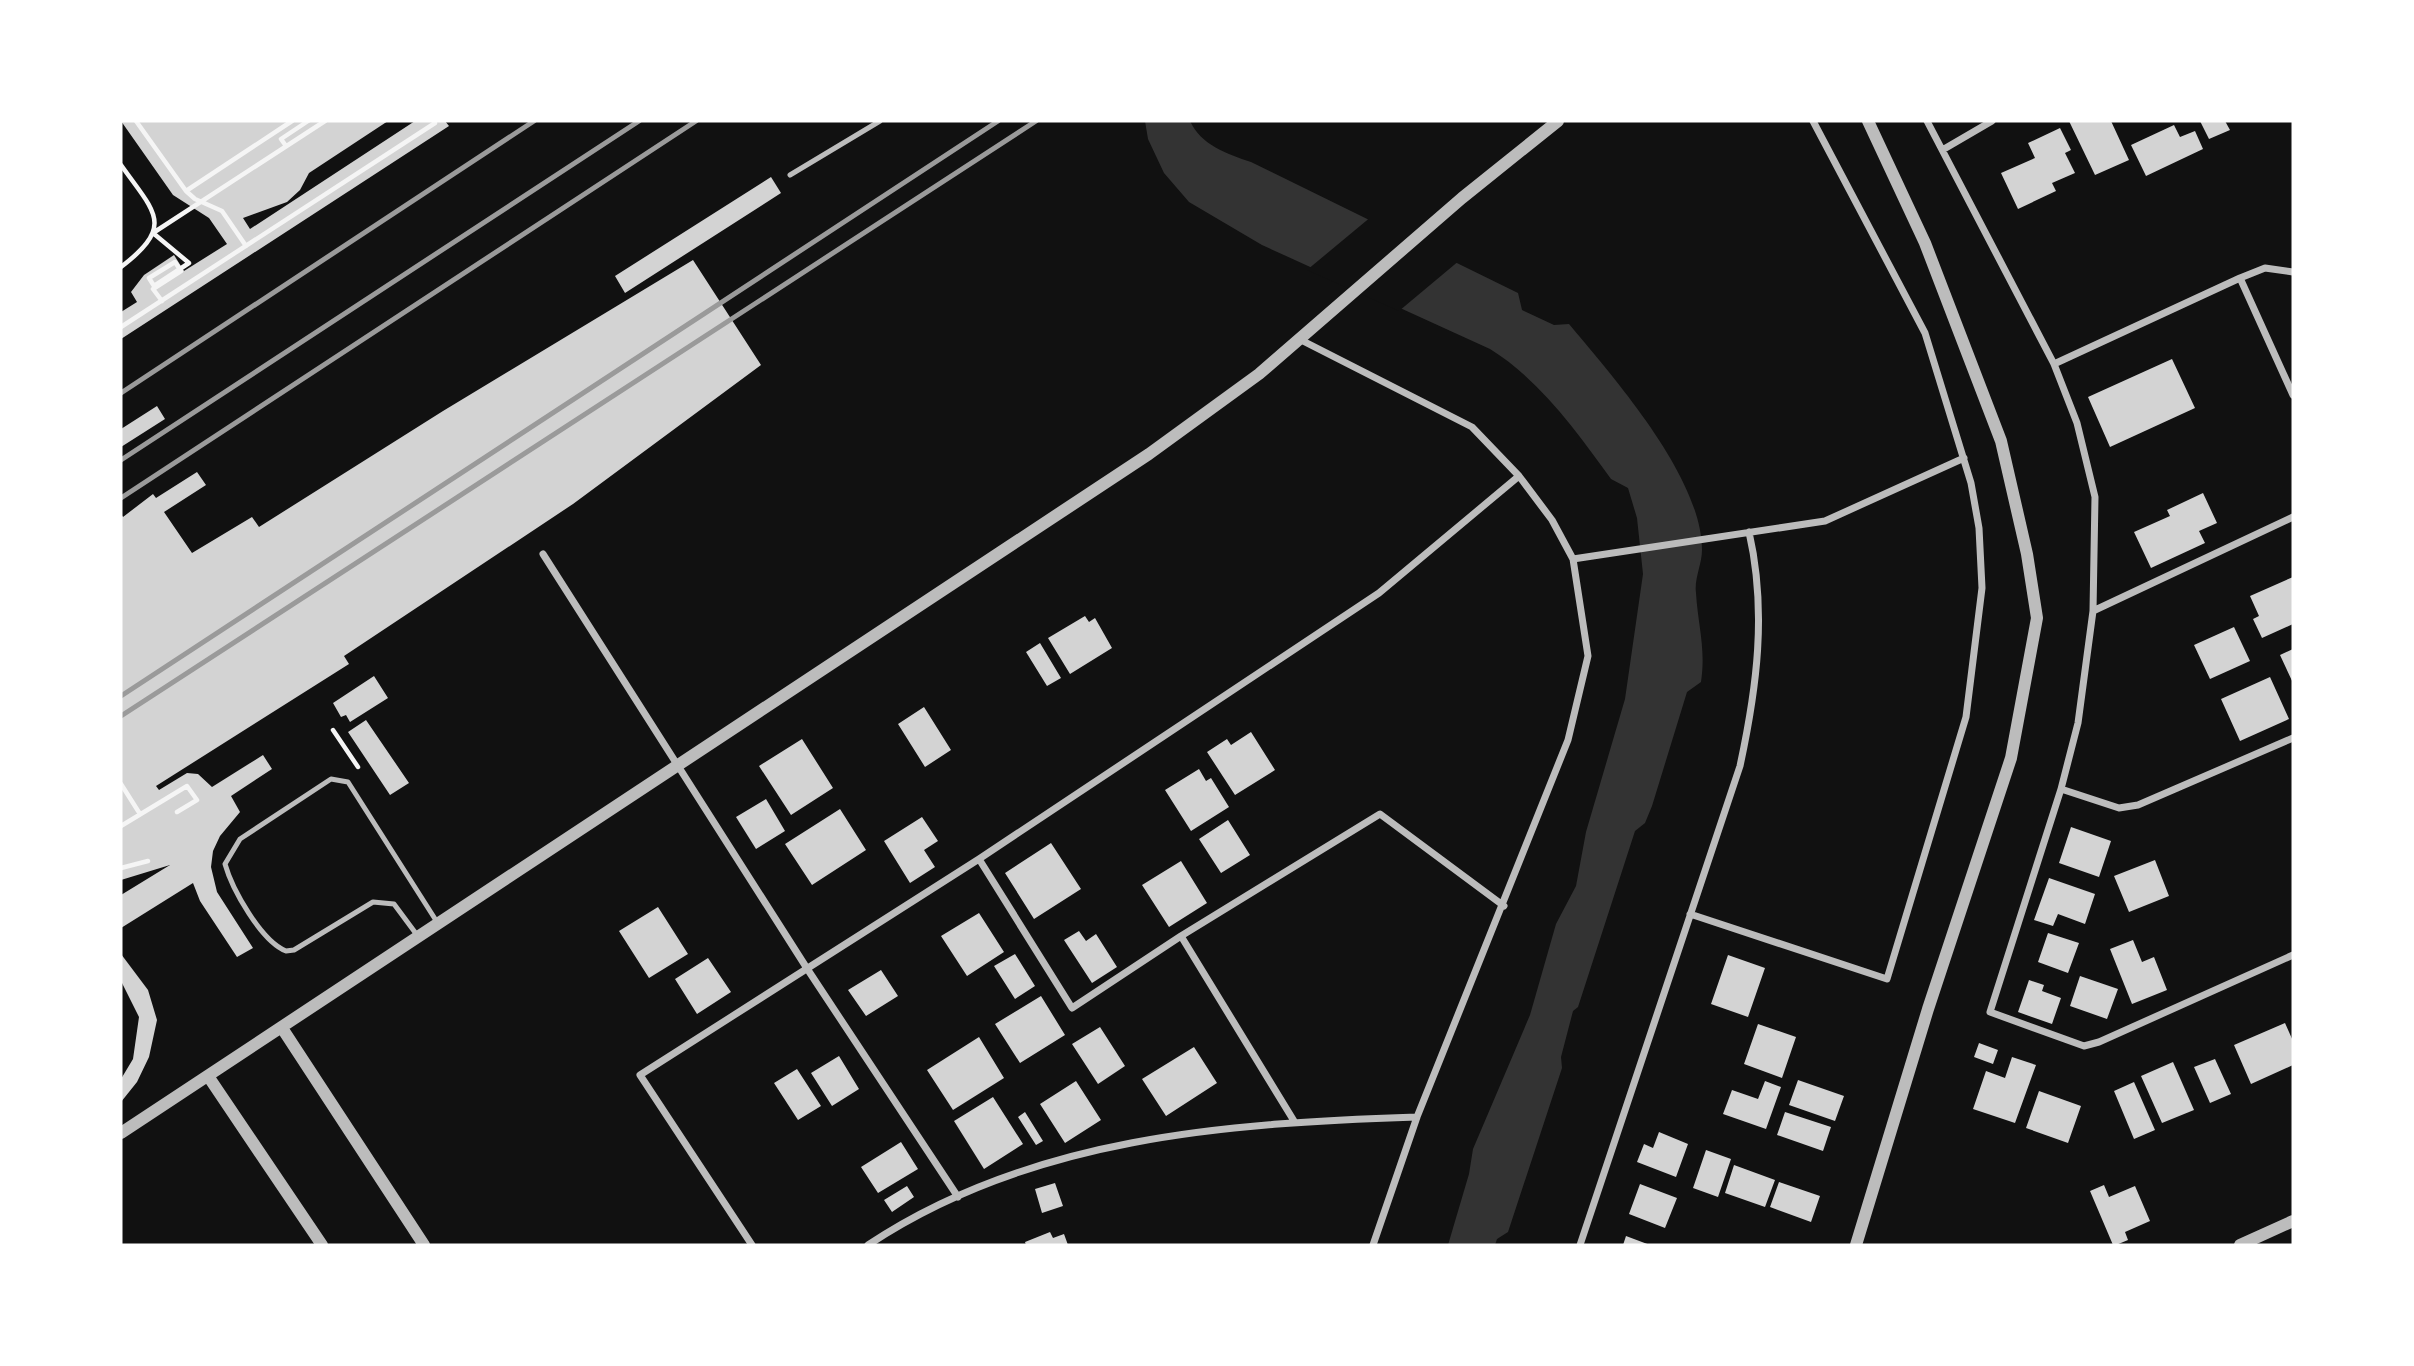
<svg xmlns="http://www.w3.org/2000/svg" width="2414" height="1366" viewBox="0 0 2414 1366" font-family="'Public Sans',sans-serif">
<rect width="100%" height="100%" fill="#111"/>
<path fill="#333" d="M1145,121H1190C1201,145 1227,154 1251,162L1518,293L1522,310L1554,325L1569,324C1614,378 1702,477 1702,550C1702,564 1694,579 1696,593C1698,626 1706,648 1701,682L1687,692L1652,806L1645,823L1635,831L1578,1007L1573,1011L1561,1057L1562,1068L1508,1232L1497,1239L1495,1245H1448L1469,1174L1473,1149L1530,1015L1556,924L1576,886L1586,832L1625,699L1643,574L1637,518L1628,488L1611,479C1577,432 1540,380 1490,349L1262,245L1189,202L1164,173L1148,139Z"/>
<path fill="#111" d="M1372,216L1460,260L1399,311L1307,270Z"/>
<path fill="#d3d3d3" d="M121,121H388L309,173L300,190L287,202L243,218L250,229L415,121H445L449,126L121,339V312L137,302L131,292L144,275L174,255L184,271L227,244L209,218L173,195Z
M2069,121H2111L2129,160L2095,175Z
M2200,121H2225L2230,130L2209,139Z
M2174,125L2180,137L2195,131L2203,149L2146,176L2131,145Z
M2060,128L2071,150L2065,153L2075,173L2052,183L2056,191L2018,209L2001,173L2035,158L2028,143Z
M771,177L781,193L625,293L615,276Z
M693,260L761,365L573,504L344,656L349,664L156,786L159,790L187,773L198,774L212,787L263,755L272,769L231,796L240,812L220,836L213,851L211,867L217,892L253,948L237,957L200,901L193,883L121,928V895L170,865L121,880V514L123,517L153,494L156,498L197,472L206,485L164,512L192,553L252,517L259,527L443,411Z
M2172,359L2195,408L2110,447L2088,397Z
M157,406L165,419L121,447V429Z
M2203,493L2217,523L2199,531L2205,543L2151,568L2134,532L2170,516L2167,510Z
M2293,577V624L2262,638L2253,619L2259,616L2250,596Z
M1085,616L1089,622L1095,618L1112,648L1070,674L1048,638Z
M2234,627L2250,661L2210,679L2194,645Z
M1040,643L1061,678L1047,686L1026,652Z
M2293,649V683L2280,655Z
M374,676L388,698L350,722L346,715L341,717L333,703Z
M2270,677L2289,719L2240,741L2221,699Z
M924,707L951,750L925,767L898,724Z
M366,720L409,783L390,795L348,732Z
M1251,732L1275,770L1235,795L1207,752L1227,739L1231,745Z
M802,739L833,788L791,815L759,766Z
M1199,769L1206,781L1211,778L1229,807L1191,831L1165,790Z
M766,799L785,831L756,849L736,817Z
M840,809L866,850L812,885L785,844Z
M922,817L938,841L924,850L935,867L910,883L884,841Z
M1228,820L1250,855L1221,873L1199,839Z
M2071,827L2111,841L2099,877L2059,863Z
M1051,843L1081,889L1034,919L1005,873Z
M2155,860L2169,896L2129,912L2114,876Z
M1181,861L1207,903L1169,927L1142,885Z
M2049,878L2095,894L2085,924L2058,914L2053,926L2034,920Z
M658,907L688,954L649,978L619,931Z
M979,913L1004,952L967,976L941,936Z
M1079,931L1086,941L1096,934L1117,967L1092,983L1064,940Z
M2048,933L2079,943L2068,973L2038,962Z
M2133,940L2142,962L2154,957L2167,990L2132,1004L2110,949Z
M121,954L148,990L157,1020L149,1057L137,1082L121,1102V1079L133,1059L139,1017L121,981Z
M1015,954L1035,986L1015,999L994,966Z
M1728,955L1765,968L1748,1017L1711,1004Z
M708,958L731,992L697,1014L675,979Z
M881,970L898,996L866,1016L848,990Z
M2080,976L2118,989L2107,1019L2070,1006Z
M2029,980L2044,985L2042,991L2061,998L2052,1024L2018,1012Z
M1041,996L1065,1035L1020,1063L995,1024Z
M2285,1023L2293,1041V1065L2251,1084L2234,1045Z
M1758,1024L1796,1037L1782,1078L1744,1064Z
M1100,1027L1125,1066L1098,1084L1072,1044Z
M979,1037L1004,1078L953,1110L927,1070Z
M1979,1043L1998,1050L1993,1064L1974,1057Z
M1194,1047L1217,1083L1166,1116L1142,1079Z
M839,1056L859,1089L832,1106L811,1073Z
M2012,1057L2036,1065L2015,1123L1973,1109L1986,1071L2005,1078Z
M2215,1059L2231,1094L2210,1103L2194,1067Z
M2173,1062L2194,1110L2162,1123L2141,1076Z
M797,1069L821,1106L798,1120L774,1083Z
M1798,1080L1844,1096L1835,1121L1789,1105Z
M1076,1081L1101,1120L1065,1143L1040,1104Z
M1765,1081L1781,1087L1766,1129L1723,1114L1732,1090L1758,1099Z
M2134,1082L2155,1130L2134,1139L2114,1091Z
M2039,1091L2081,1106L2068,1143L2026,1128Z
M993,1097L1023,1144L984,1169L954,1121Z
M1025,1112L1043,1141L1036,1145L1018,1117Z
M1785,1112L1831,1127L1823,1151L1777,1135Z
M1659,1132L1688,1144L1676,1177L1637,1162L1644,1144L1653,1148Z
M901,1142L918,1169L878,1193L861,1167Z
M1706,1150L1731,1159L1718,1197L1693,1188Z
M1734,1165L1775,1180L1765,1207L1725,1193Z
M1779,1182L1820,1196L1811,1222L1770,1207Z
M1055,1183L1063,1206L1042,1213L1035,1189Z
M1640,1184L1677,1198L1665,1228L1629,1214Z
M2104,1185L2109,1197L2135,1186L2150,1221L2125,1232L2128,1240L2116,1245H2113L2090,1191Z
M907,1186L914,1197L892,1212L884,1200Z
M1050,1232L1053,1238L1064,1234L1068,1245H1026L1025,1242Z
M1626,1236L1650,1245H1623Z"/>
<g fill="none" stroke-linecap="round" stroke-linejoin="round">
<path stroke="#f5f5f5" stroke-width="4.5" d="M136,121L186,191
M286,146L281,139L308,121
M121,165C154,212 176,225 121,267
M246,246L222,211L195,199L186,191L292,121
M162,301L153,289L181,271L175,262L149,278L154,286L189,263L153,233L325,121
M121,327L435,123L434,121
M333,730L358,767
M121,784L140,814
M121,826L187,786L197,800L177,812
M121,868L148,861"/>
<path stroke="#bcbcbc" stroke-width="5" d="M790,175L880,121
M417,935L394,904L373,902L294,950L286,951C261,941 232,889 225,864L240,839L331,779L348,782L437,922"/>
<path stroke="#bcbcbc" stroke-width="7" d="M1927,121L2054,364L2077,423L2095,497L2093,611
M1944,149L1992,121
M2240,278L2293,395
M1301,340L1472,427L1519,476L1552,520L1573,559L1588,656L1568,740L1417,1117L1373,1245
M2054,364L2240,278L2265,268L2293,272
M543,554L808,970L958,1197
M1573,559L1825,521L1964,458
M2293,738L2138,805L2119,808L2061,789L1990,1012L2084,1046L2099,1042L2293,955
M2061,789L2078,723L2093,611L2293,517
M979,859L1072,1008L1181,936L1380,814L1504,906
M1690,914L1887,979L1966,717L1982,588L1979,528L1971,483L1925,333L1813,121
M1181,936L1294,1121
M752,1245L640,1075L979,859L1379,593L1519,476
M868,1245C1030,1137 1228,1123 1417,1117
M1580,1245L1740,766C1757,687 1767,611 1749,532"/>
<path stroke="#bcbcbc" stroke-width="12" d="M282,1028L424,1245
M208,1076L322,1245
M121,1133L1149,454L1259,374L1462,198L1558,121
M1856,1245L1928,1009L2011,758L2037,618L2027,554L2001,441L1925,243L1868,121
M2240,1245L2293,1221"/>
<path stroke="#9a9a9a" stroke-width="5" d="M121,393L534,121
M121,460L639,121
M121,498L696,121
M121,696L998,121
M121,716L1036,121"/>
</g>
<rect width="2414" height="1366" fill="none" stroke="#ffffff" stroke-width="245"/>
</svg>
